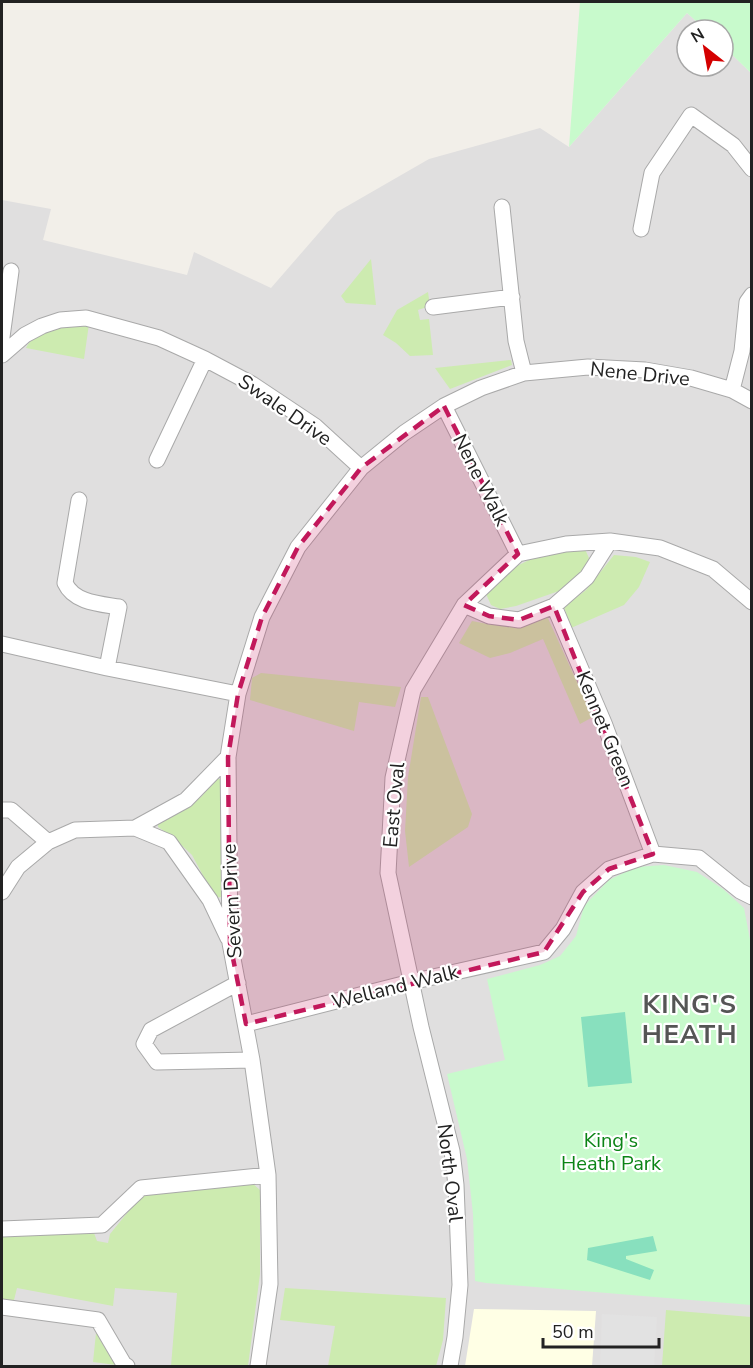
<svg xmlns="http://www.w3.org/2000/svg" width="753" height="1368" viewBox="0 0 753 1368" font-family="'Nunito Sans',sans-serif">
<rect width="100%" height="100%" fill="#f2efe9"/>
<path fill="#e0dfdf" d="M687,13L706,30H687V66H723V46L751,73V1366H2V200L51,209L43,240L187,275L194,252L271,288L337,212L429,159L540,128L569,147Z"/>
<path fill="#ffffe5" d="M474,1309L596,1311L592,1366H465Z"/>
<path fill="#cdebb0" d="M371,259L376,305L346,303L341,296Z
M428,292L430,306L418,310L420,320L429,319L433,355L410,356L396,343L383,335L397,310Z
M89,324L84,359L26,348C36,327 69,326 89,324Z
M511,360L512,365L450,389L435,368Z
M584,547L589,558L586,568L559,591L516,606L500,609L491,605L486,594L517,566L537,556Z
M614,555L636,557L650,562L639,587L624,605L571,628L564,607L586,590Z
M546,614L593,717L580,724L543,639L510,653L490,658L459,643L472,621L493,625L507,624Z
M261,673L401,687L395,707L359,702L354,731L250,700L252,678Z
M421,697H428L472,814L468,827L409,867L405,831L408,777Z
M217,779H221V897L215,898L192,855L174,838L158,827V824L184,809L201,797Z
M252,1183L260,1190V1274L248,1366H171L177,1293L115,1288L113,1306L17,1288L13,1304L2,1302V1236L88,1231L94,1233L97,1241L108,1243L110,1234L145,1191Z
M285,1288L446,1298L443,1340L436,1366H328L335,1326L280,1320Z
M666,1310L751,1317V1366H662Z
M96,1333L116,1365L93,1362Z"/>
<path fill="#c8facc" d="M580,2H751V73L723,46V30H706L687,13L569,147Z
M664,865L697,872L723,889L744,908L751,945V1305L486,1283L475,1281L473,1214L467,1159L447,1074L505,1060L487,979L540,965L560,956L576,936L584,906L609,880L636,867Z"/>
<path fill="#88e0be" d="M625,1012L632,1083L588,1087L581,1017Z
M653,1236L657,1251L626,1256V1259L654,1270L650,1280L587,1260L588,1248Z"/>
<path fill="#e2e2e2" d="M602,1314L657,1317L654,1366H600Z"/>
<g fill="none" stroke-linecap="round" stroke-linejoin="round">
<g stroke="#a9a9a9" stroke-width="17">
<path id="minor" d="M502,207L516,341L524,373
M641,229L652,173L691,115L733,145L752,169
M433,307L512,297
M2,337L11,271
M2,355L25,335L42,326L60,320L86,318L159,338L205,359L252,384L315,426L361,468
M732,390L742,351L747,302L752,295
M444,406L518,554
M157,460L205,359
M79,500L65,583C74,603 101,604 119,607L107,668
M464,605L489,616L519,620L554,606L587,577L610,541
M554,606L604,723L653,854
M2,644L107,668L238,694
M2,810H11L48,842
M135,828L169,842L210,900L228,938
M2,892L18,867L48,842L75,830L135,828L186,800L228,757
M238,983L151,1030L144,1044L157,1062L252,1060
M246,1024L411,982L544,952L563,929L583,892L609,869L653,854L699,858L740,891L752,897
M2,1229L102,1225L141,1188L268,1175
M2,1307L98,1320L125,1366H127
M258,1366L270,1284L268,1175L252,1060L230,943L228,757L238,694L262,617L298,547L361,468L404,433L444,406L481,388L524,373L588,367L645,370L691,378L732,390L752,401
M450,1366L455,1337L460,1285L456,1185L452,1151L421,1027L388,873L393,778L413,690L464,605L518,554L566,544L610,541L660,548L713,569L752,602"/>
</g>
<use href="#minor" stroke="#fff" stroke-width="15"/>
</g>
<path fill="#c2185b" fill-opacity="0.2" stroke="#c2185b" stroke-width="4.5" stroke-dasharray="12 8" stroke-linejoin="round" d="M444,406L518,554L464,605L489,616L519,620L554,606L653,854L609,869L583,892L544,952L246,1024L230,943L228,757L238,694L262,617L298,547L361,468Z"/>
<g text-anchor="middle" dominant-baseline="central" stroke-width="4.5" stroke-linejoin="round" paint-order="stroke">
<g font-size="20" fill="#222" stroke="#fff">
<text transform="translate(640 374) rotate(6)">Nene Drive</text>
<text transform="translate(285 410) rotate(35)">Swale Drive</text>
<text transform="translate(481 480) rotate(63)">Nene Walk</text>
<text transform="translate(605 729) rotate(68)">Kennet Green</text>
<text transform="translate(394 805) rotate(-85)">East Oval</text>
<text transform="translate(232 901) rotate(-93)">Severn Drive</text>
<text transform="translate(395 987) rotate(-14)">Welland Walk</text>
<text transform="translate(450 1173) rotate(83)">North Oval</text>
</g>
<g font-size="20" fill="#0c8416" stroke="#fff">
<text x="611" y="1140">King's<tspan x="611" dy="23">Heath Park</tspan></text>
</g>
<g font-size="26" font-weight="bold" letter-spacing="1.5" fill="#555" stroke="#fff">
<text x="690" y="1004">KING'S<tspan x="690" dy="30">HEATH</tspan></text>
</g>
</g>
<rect width="753" height="1368" fill="none" stroke="#222222" stroke-width="6"/>
<g transform="translate(705 48) rotate(329)"><circle r="28" fill="#ffffff" stroke="#a7a7a7" stroke-width="1.5"/>
<path d="M0-4.5L10 22L0 15L-10 22Z" fill="#d40000"/>
<text y="-9" font-size="16" font-weight="bold" text-anchor="middle" fill="#222222">N</text>
</g>
<path d="M543 1338v9h116v-9" fill="none" stroke="#222222" stroke-width="3"/>
<text x="552" y="1338" font-size="18" fill="#222222" stroke="#ffffff" stroke-width="4.5" paint-order="stroke">50 m</text>
</svg>
